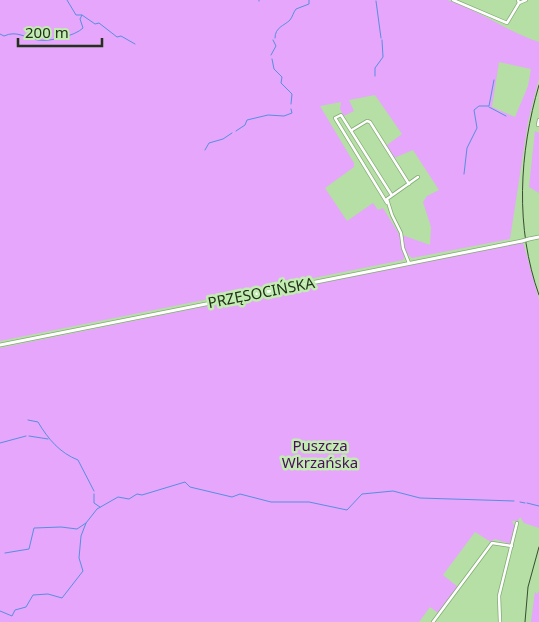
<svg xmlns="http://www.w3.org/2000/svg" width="539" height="622" viewBox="0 0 539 622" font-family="'Noto Sans',sans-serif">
<rect width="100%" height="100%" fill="#b5dfa5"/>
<path fill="#e5a6fb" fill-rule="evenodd" d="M0,0H447C479,10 508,32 539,42V78L528,122L510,239L412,258L406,253L402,235L430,245L431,227L423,202L427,196L439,190L413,150L394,158L387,145L402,134L375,95L349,100L354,111L344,116L340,109L341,102L320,106L354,163V167L325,188L347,221L373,203L378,210L383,208L399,234L405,255L403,260L0,341ZM499,62L531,69L528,86L515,117L492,107Z
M535,131L539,133V193L529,187Z
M523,242L539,300V528L524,523L520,517L518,521H512L515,527L510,544L495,539L491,542L475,532L443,575L458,587L438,613L430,607L419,622H0V348Z
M539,591V622H531L535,592L537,594Z"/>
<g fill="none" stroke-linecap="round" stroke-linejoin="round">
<path stroke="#558fe1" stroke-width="1" d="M259,0V1
M376,1L381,38
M82,15L95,24L99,23L117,37L121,36L135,44
M0,34L4,36C17,30 25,38 38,40C49,42 75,36 83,28L80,19L82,15H76L67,0
M275,38C275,27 284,26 290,20C293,16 293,13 296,9L309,4V0
M271,55L276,46L273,40
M272,59L274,69L282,77L281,83L292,94L291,104
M375,76V68L383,57L382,40
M489,107L506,116
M236,131L245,125L247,120L268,115L284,116L292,113L291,109
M205,150L209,143L223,139L232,133
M464,174L467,148L477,128L474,110L479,106H489L494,80
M28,420L38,422C48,439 60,453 78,460L94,491
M29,436L48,439
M0,443L26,436
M94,494V503L100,507
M520,502L525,503
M527,503L539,506
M5,553L29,549L34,528L61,527L77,529L86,523
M0,611L12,616L15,610L26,607L33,595L48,594L62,598L83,571L79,558L81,536L86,523L97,509L118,497L129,499L137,494L142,495L185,482L190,487L232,497L240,494L271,502H309L347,510L362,494L393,491L420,498L514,501"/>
<g stroke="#82ab73" stroke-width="4">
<path id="minor" d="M453,0L507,23L519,3L518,0
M519,3L526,0
M538,125L539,120
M352,130L367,121L370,122L409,184
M387,203L335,118L341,115L391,194
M409,263L403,248L401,233L392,215L387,199L418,177
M433,622L492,543L512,546
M500,622L499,596L517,523"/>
</g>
<g stroke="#82ab73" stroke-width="4.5">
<path id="tertiary" d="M529,239L539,237
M0,345L522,241"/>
</g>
<use href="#minor" stroke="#fff" stroke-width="2.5"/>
<use href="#tertiary" stroke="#fff" stroke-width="3"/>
<path stroke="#384c30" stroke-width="1" d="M539,85C519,153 515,228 539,295
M525,622L528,587L539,547"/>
<g stroke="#82ab73" stroke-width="4.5" stroke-linecap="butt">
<path id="tertiary-bridge" d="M522,241L529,239"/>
</g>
<use href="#tertiary-bridge" stroke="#fff" stroke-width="3"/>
</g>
<g text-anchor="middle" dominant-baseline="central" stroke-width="5" stroke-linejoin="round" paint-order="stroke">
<g font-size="15" fill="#21311a" stroke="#c2ecb1">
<text transform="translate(261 292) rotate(-11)">PRZĘSOCIŃSKA</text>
</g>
<g font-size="15" fill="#490d5b" stroke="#c2ecb1">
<text x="320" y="445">Puszcza<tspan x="320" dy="17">Wkrzańska</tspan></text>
</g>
</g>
<path d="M18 38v8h84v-8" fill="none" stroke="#21311a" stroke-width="2.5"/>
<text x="25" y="38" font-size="15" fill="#21311a" stroke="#c2ecb1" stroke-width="4" paint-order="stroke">200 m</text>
</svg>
